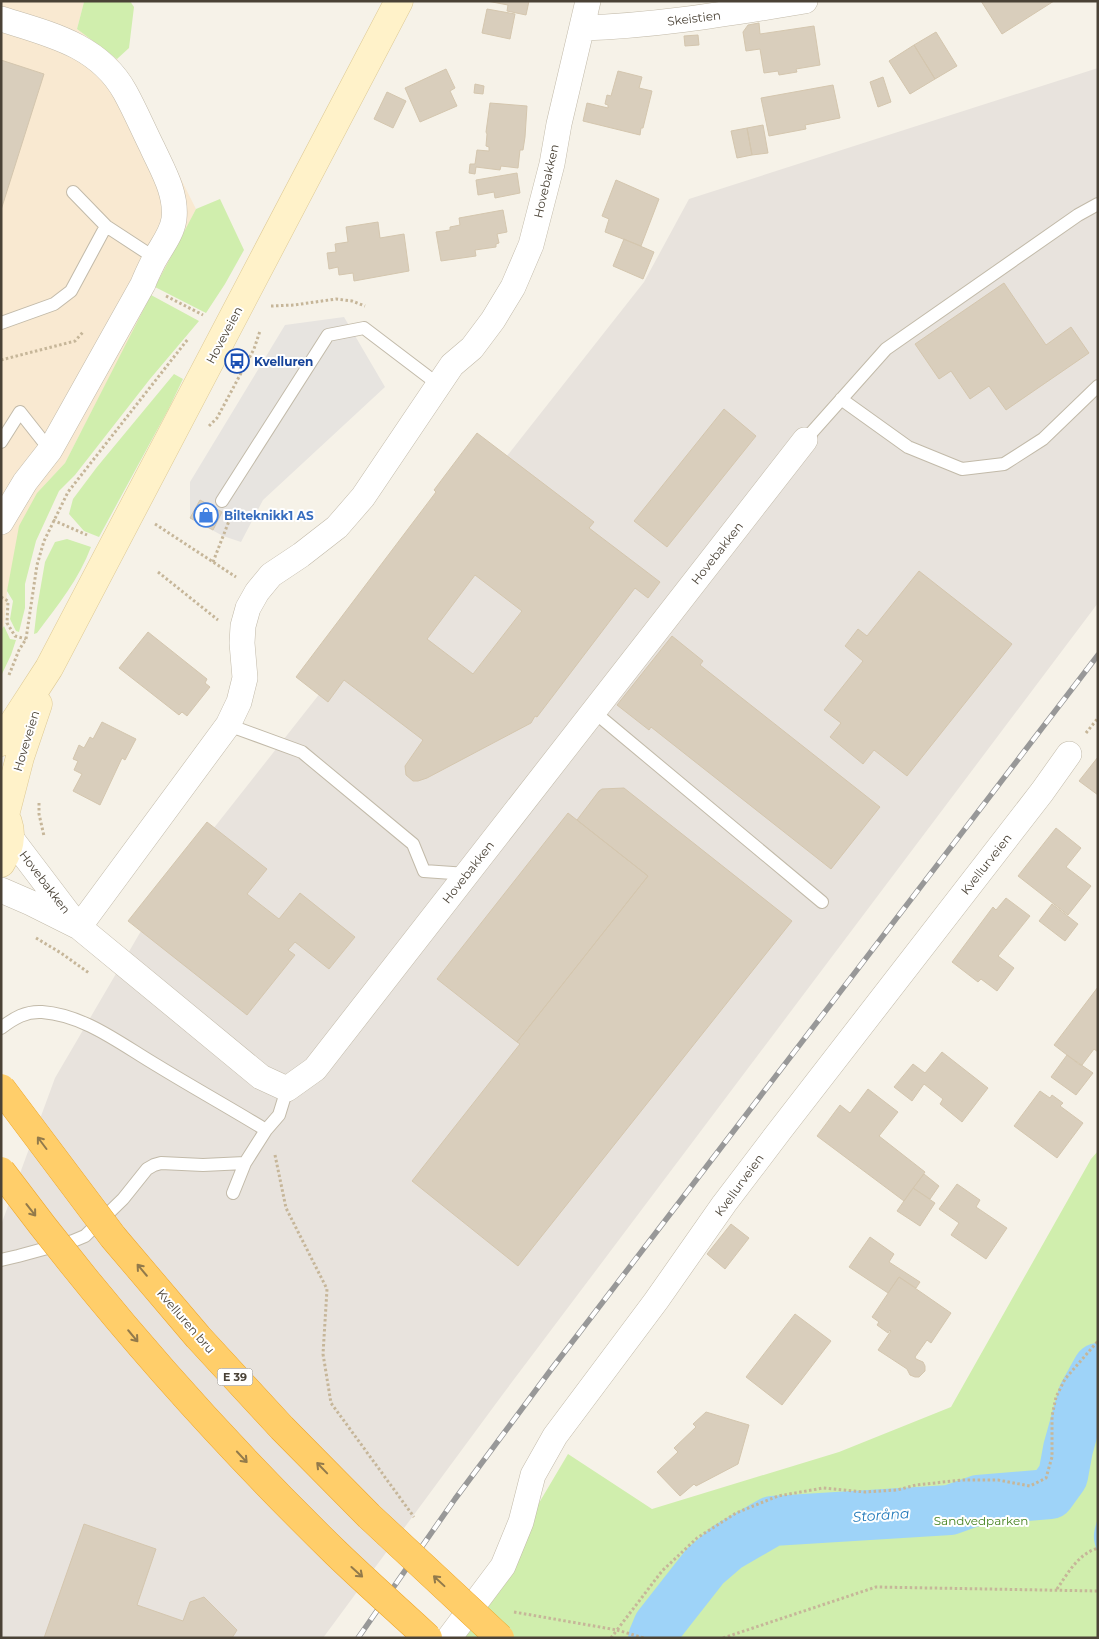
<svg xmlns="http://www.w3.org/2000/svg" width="1099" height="1639" viewBox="0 0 1099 1639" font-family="Montserrat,sans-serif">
<rect width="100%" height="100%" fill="#f6f2e8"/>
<path fill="#f9e9d1" d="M1,1L84,2L77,29L117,59L147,111L196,209L65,463L37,493L7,591L4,626L1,630Z"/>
<path fill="#e8e3dd" d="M1098,68V603L503,1394L323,1638H1V1225L55,1078L165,890L644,282L689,199Z"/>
<path fill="#d0eead" d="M83,1H130L134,7L129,48L117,59L77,29L84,2Z
M220,199L244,250L225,284L206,313L155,287L196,209Z
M151,295L199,321L150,379L75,475L59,491L36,541L25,584V608L19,632L16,631L10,619L13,601L7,591L19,526L37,493L65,463Z
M174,374L183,379L169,408L99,537L84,531L69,514L73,499L97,467Z
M67,539L91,547C79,579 58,605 37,633L34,634L37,608L45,562L55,542Z
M4,626L10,639L16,640L11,655L1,676V630Z
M1098,1151V1638H459L568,1454L652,1509L839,1452L951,1407L1091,1159Z"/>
<path fill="#e7e4e0" d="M344,317L385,387L263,500L241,542L223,536L190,518V482L285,325Z"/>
<path fill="#9ed3f8" d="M1098,1518V1553C1092,1539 1093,1533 1098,1518Z
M743,1523L717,1566L669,1625L666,1638H632L639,1611Z"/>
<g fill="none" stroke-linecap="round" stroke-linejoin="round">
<path stroke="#9ed3f8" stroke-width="9" d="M1083,1395L1098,1406"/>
<path stroke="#9ed3f8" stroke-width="50" d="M653,1638L658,1626L705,1566L727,1547L772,1521L950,1510L978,1500L1050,1494L1063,1476L1068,1449L1083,1395L1098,1368"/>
</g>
<path fill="#d9cebc" stroke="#d4c6ae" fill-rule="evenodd" d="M487,1H529L526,15L507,11L508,5Z
M981,1H1054L1002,34Z
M487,9L515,14L510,39L482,33Z
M759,23L760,34L814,26L820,65L796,69L797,72L779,75L778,71L764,73L760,49L746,51L743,32L748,25Z
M936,32L957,66L935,79L914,45Z
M698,35L699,45L685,46L684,36Z
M914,45L935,79L910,94L889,61Z
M1,60L44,74L1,210Z
M446,69L455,88L450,91L457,106L420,122L405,88Z
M618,71L642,77L639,88L652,91L643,128H641L640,135L583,121L587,103L608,108V105L605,104L607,95L611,96Z
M883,77L891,102L878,107L870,82Z
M475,84L484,86L483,94L474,93Z
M833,85L840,118L805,125L806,129L769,136L761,98Z
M387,92L406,101L393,128L374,119Z
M490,103L527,106L525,137L523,150H520L518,168L501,166L500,170L476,167L475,174L469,173L470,164H475L477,150L489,151V147L486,146L487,134L486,132Z
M763,125L768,153L752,155L747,128Z
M747,128L752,155L737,158L731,131Z
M517,173L520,193L495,198L494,192L478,195L476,180Z
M616,180L659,199L641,246L605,232L609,219L602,216Z
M503,210L507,232L497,234L499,243L496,244V247L475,250L476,256L441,261L436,232L450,230V227L460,225L459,218Z
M378,222L380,238L404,234L409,271L354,281L353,273L339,275L338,267L329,269L327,253L336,252L335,244L348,242L346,227Z
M624,239L654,252L643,279L613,266Z
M1004,283L1046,345L1071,327L1089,353L1006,410L989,386L970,399L951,371L939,379L915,344Z
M724,409L756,436L667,547L634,521Z
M477,433L594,522L589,528L660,582L648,598L635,588L537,717L535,716L531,723L427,778L418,781H413L406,775L405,766L423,740L344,680L328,702L296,677L436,492L434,490ZM475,575L522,611L473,674L427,639Z
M200,500L222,512L213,530L190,518Z
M919,571L1012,644L907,776L874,750L863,764L830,737L841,723L824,710L863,661L845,646L858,629L867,636Z
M148,632L207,679L205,683L210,687L187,716L182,712L179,715L119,668Z
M672,636L703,661L700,665L880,807L831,869L651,727L649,730L617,705Z
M102,722L136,739L125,760L122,758L100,805L73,791L82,774L74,770L78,761L73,759L79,745L84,748L90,737L93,739Z
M1098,757V795L1079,781Z
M624,788L792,921L518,1266L412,1181L520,1044L517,1042L648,876L577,820L599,791L602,789Z
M568,813L648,876L517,1042L437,979Z
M207,822L267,869L247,894L279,919L300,893L355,937L329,969L295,942L288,950L295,955L247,1015L128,921Z
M1056,828L1081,848L1066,867L1091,886L1068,915L1018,876Z
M1006,898L1030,916L998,956L1014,968L997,991L981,979L978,982L952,962L993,907L996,910Z
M1052,904L1078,924L1065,941L1039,921Z
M1098,987V1052L1094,1049L1082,1065H1080L1054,1045Z
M942,1052L988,1088L962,1122L940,1104L943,1099L924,1084L912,1101L894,1087L913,1064L925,1073Z
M1067,1055L1093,1073L1076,1095L1051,1077Z
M868,1089L898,1112L879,1136L925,1172L904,1201L817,1136L840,1105L850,1113Z
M1040,1091L1050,1098L1052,1095L1063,1103L1060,1106L1083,1123L1057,1158L1014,1126Z
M924,1174L939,1186L930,1199L913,1188Z
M957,1184L980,1200L976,1207L1007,1228L986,1259L951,1235L959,1223L939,1209Z
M913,1188L935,1203L920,1226L897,1211Z
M731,1224L749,1238L725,1269L707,1254Z
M870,1237L894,1254L889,1262L920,1282L916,1288L899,1277L888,1293L849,1267Z
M899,1277L951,1313L931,1343L927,1340L915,1357L916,1359L923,1362L925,1366V1371L919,1377H915L910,1375L907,1369L878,1350L891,1331L890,1330L888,1333L877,1325L879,1322L872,1317Z
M795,1314L831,1341L782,1405L746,1377Z
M706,1412L749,1425L738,1464L696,1486L694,1484L680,1496L657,1472L678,1452L674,1448L696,1427L693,1424Z
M84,1524L156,1549L137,1605L183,1621L190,1602L204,1597L237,1630L232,1638H44Z"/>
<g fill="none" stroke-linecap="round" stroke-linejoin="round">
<g stroke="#c2baa9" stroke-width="14">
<path id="service" d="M73,192L106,226L155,258
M1,323L54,304L71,291L106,226
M841,399L908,447L962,469L1004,464L1043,439L1098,386
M805,440L886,349L1078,215L1098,204
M1,442L20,412L50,450
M222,501L328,335L364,328L439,385
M593,711L822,902
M228,725L302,752L413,844L424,871L467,874
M1,1028C14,1018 26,1011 42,1012C85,1015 122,1045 158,1066C194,1088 230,1108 266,1130
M233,1193L245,1163L266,1130L279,1115L287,1089
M1,1260L18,1256L73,1241L85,1236L123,1199L147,1169L154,1165L161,1163L203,1165L245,1163"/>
</g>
<g stroke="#c2baa9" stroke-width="26">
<path id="minor" d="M1,19C49,34 99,45 125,92C135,110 143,129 152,147C162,169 177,193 174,219C172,234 161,247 154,260C150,268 146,276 143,284L50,450L25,482L1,522
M582,28C657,26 731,13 805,1
M11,838L74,921
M1,890L31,903L79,927L261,1077L287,1089L315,1069L805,440
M79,927L228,725L239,702L245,678L242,643L243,626L248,608L257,592L271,575L301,555L337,527L363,497L452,365L472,348L493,320L513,287L531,245L552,164L559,124L588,1
M449,1638L503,1566L521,1522L533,1475L555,1436L656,1301L724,1204L781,1129L1042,792L1069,754"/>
</g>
<g stroke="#deca95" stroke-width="29">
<path id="secondary" d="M1,742L49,668L399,1
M1,810C14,826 12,846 1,863
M5,815L20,757L38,704"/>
</g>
<path stroke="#c6b699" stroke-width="3" stroke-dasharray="2.5 2.5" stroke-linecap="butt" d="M166,296L203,315
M271,306L294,305L336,299L352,301L365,306
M1,360L75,341L84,331
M209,426L217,418L254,349L260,331
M53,520L87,535
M155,524L236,577
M213,562L229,521
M158,572L218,620
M1,597L8,601L7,623L15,636L26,639
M9,675L19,650L26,639L37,565L44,541L68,492L188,339
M1086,733L1098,718
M39,803V814L44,836
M36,938L61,953L89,973
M275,1155L286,1208L327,1289L323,1354L331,1403L414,1517
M1057,1589C1068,1573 1078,1554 1098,1548
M514,1612L617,1630L662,1571L697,1538L736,1513L778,1496L823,1488L865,1492L897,1490L916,1485L962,1480H998L1030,1486L1046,1478L1052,1457V1416L1056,1397L1065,1379L1098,1341
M611,1638L617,1630L644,1638
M723,1638L876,1587L1098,1591"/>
<use href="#service" stroke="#fff" stroke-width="12"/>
<use href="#minor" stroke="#fff" stroke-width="25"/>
<use href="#secondary" stroke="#fff2c9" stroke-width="28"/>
<g stroke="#989898" stroke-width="5.5">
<path id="rail" d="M358,1638L455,1499L550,1371L1098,655"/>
</g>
<use href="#rail" stroke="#fff" stroke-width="4" stroke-dasharray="11" stroke-linecap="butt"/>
<g stroke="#efa729" stroke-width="29" stroke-linecap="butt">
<path id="motorway-bridge" d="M1,1088L113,1237L198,1337L282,1428L369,1516L500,1638
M1,1171C102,1307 215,1435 336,1553C366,1582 398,1610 428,1638"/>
</g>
<use href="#motorway-bridge" stroke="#ffce6a" stroke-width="28"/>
</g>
<defs><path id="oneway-shaft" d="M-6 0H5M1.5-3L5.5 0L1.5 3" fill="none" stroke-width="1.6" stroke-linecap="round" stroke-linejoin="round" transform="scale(1.25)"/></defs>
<g stroke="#927a4b">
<use href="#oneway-shaft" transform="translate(42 1143) rotate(-127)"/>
<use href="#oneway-shaft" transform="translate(31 1210) rotate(52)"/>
<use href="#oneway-shaft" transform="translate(142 1270) rotate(-130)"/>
<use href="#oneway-shaft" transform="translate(133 1336) rotate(50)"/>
<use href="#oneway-shaft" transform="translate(242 1457) rotate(47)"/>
<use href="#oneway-shaft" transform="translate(322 1468) rotate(-134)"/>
<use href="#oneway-shaft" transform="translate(357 1572) rotate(42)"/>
<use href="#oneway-shaft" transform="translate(439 1581) rotate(-137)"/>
</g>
<defs>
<g id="bus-ring" transform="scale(1.25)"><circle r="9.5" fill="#fff" stroke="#1a4fb4" stroke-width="1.5"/><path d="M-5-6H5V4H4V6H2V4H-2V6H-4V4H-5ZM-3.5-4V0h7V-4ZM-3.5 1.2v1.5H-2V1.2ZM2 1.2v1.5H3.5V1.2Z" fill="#1a4fb4"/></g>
<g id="shop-ring" transform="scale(1.25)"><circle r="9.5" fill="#fff" stroke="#3f7fe0" stroke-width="1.5"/><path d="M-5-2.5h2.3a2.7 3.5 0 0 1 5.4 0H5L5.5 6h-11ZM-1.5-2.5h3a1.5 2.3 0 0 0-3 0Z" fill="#3f7fe0"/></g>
</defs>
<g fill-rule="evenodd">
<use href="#bus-ring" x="237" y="361"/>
<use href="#shop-ring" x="206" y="515"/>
</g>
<g text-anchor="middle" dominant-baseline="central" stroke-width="4" stroke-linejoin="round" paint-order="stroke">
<rect fill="#fff" stroke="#807b72" stroke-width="1" x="217.5" y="1368.5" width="35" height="17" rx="4"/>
<g font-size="11" font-weight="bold" fill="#4a4236">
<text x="235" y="1377">E 39</text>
</g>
<g font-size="12" fill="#4a4236" stroke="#fff">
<text transform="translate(694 18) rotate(-7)">Skeistien</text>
<text transform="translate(546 181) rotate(-77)">Hovebakken</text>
<text transform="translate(224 335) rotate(-62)">Hoveveien</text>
<text transform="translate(717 553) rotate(-52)">Hovebakken</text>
<text transform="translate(26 741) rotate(-73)">Hoveveien</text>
<text transform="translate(986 864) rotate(-52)">Kvellurveien</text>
<text transform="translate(468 872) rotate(-52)">Hovebakken</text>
<text transform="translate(45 882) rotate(53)">Hovebakken</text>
<text transform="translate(739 1185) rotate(-54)">Kvellurveien</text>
<text transform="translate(186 1321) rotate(49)">Kvelluren bru</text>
</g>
<g font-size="12" font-weight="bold" fill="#164399" stroke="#fff" text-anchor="start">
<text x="254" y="361">Kvelluren</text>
</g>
<g font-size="12" font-weight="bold" fill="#366cbe" stroke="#fff" text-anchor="start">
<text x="224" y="515">Bilteknikk1 AS</text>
</g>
<g font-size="12" fill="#468321" stroke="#fff">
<text x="981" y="1520">Sandvedparken</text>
</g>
<g font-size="14" font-style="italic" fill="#2179ba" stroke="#fff">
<text transform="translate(881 1515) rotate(-4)">Storåna</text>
</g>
</g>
<rect width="1099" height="1639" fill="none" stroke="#4a4236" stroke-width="5"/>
</svg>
